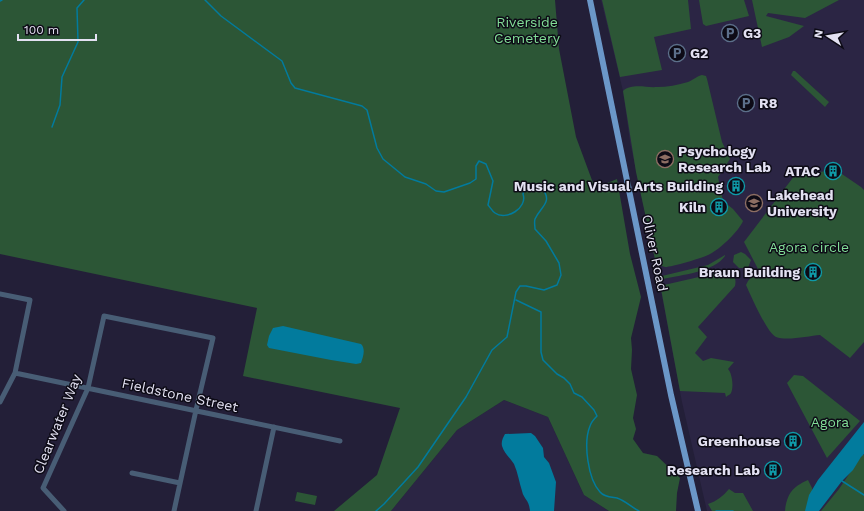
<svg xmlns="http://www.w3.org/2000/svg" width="864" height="511" viewBox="0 0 864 511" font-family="'Work Sans',sans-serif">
<rect width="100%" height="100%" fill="#231f38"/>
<path fill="#2b2544" d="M601,0H864V511H707L682,402L656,264L630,142L623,91Z
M504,400L548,417L584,495L609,511H391L457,430Z"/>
<path fill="#2c5636" d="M0,0H555L559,49L576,137L596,191L600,186L617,179L630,254L641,297L631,338L632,350L631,369L637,395L633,418L636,429L633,439L643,453L657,456L680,478L677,493L676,511H609L584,495L548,417L504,400L457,430L391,511H334L377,475L400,408L243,376L257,308L0,254Z
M602,0H688L691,29L654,37L662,70L620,77Z
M699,0H744L749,16L706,26L703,24Z
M752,0H839L805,18L768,13L766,16L804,26L789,37L762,47Z
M793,71H795L829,102L825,107L791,75Z
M702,75L706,76L707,79L722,142L729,156L730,159L718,177L723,201L733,209L743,221C739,231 720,249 710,254C703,258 672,267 665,267L656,264L636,172L623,91C632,83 646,88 657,87C667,87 678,85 688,82C693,80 697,76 702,75Z
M836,170L861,187L864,190V342L850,358L820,335C809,336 787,341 776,337C767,333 751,296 746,285L748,281L758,269L744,242L795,175Z
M741,252L745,254L751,260L748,268H739L733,262L734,255Z
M725,255V256C714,272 681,275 663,279L661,278L662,276L708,265Z
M725,271C733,272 737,277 735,286L698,327L707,337L695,353L703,361L711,358L734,362L728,369C732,373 734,387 731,393C730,395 728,395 726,397L725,393L680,391L661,289L664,285Z
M794,375L803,376L860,421L827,458L787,383Z
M862,455H864V511H821L839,489Z
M808,480L812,488L816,511H785C787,494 792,487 808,480Z
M729,489L735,493H743L753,511H712L708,504C717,501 723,496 729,489Z
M297,492L317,496L315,505L295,501Z"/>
<path fill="#027b9d" d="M283,326L361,344C366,349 363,357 361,363L356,364L331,360L269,348L267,345L269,336L273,328Z
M864,422V454L861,457L853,470L842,481L819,511H805L809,495L818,480Z
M531,433L535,436L543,448L544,457L549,463L556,482L554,511H530C529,499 524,500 522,491C519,482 518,473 514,464C510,458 504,453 502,446C501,441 503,438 505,434Z"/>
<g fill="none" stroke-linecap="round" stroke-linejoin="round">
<path stroke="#027b9d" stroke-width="1.5" d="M205,0L221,16L282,61L291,83L295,88L362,106L367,110L377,148L383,159L405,177L426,184L436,191L444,192L470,183L476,179V166L479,161L486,164L493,181L488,205C490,207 492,211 495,213C506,221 528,208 523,194L525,188L529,186L541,187C554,202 541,206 535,219C534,222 535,226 535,229L546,241L559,263L561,275L557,285L544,290L526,286H520L516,292L507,337L492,350L466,397L418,467L384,504L376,511
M0,1L2,0
M52,127L60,105L62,77L78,42L77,8L84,0
M516,300L541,312V352L543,360L557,374L564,378L570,384L574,393L582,397L594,410L597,416C594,419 591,423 590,426C583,443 588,479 600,492C604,497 611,497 617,498C626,501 631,507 639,511
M842,481L864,495
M716,511H733"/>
<path stroke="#485d75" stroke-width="5" d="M0,294L30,300L15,373L0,402
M15,373L340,441
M132,473L180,483
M64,511L43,488L88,388L104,316L213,338L196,410L174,511
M256,511L274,427"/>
<path stroke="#6b97c8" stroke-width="6" d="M590,0L671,395L698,511"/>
</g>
<defs>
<g id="parking-ring" transform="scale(0.9)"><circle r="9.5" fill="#0d0b16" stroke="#5c6f8a" stroke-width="1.5"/><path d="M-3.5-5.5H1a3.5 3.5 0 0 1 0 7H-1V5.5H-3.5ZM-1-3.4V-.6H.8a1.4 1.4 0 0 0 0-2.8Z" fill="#5c6f8a"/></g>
<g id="university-ring" transform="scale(0.9)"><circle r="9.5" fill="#0d0b16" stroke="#8d6e63" stroke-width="1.5"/><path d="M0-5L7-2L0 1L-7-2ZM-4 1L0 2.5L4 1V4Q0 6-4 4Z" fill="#8d6e63"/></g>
<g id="building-ring" transform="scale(0.9)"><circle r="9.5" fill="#0d0b16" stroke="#0f9aa8" stroke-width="1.5"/><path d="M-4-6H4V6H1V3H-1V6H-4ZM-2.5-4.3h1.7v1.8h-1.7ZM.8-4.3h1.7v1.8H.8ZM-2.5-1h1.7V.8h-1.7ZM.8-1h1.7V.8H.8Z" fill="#0f9aa8"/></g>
</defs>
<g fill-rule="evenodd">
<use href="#parking-ring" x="730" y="33"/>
<use href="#parking-ring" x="677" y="53"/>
<use href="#parking-ring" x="746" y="103"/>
<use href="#university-ring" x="665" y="159"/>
<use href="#building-ring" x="833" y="171"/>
<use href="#building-ring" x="736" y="186"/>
<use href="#university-ring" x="754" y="203"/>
<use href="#building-ring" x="719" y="207"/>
<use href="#building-ring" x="813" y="272"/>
<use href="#building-ring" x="793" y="441"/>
<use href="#building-ring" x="773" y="470"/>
</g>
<g text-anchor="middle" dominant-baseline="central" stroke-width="3" stroke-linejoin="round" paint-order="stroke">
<g font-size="14" fill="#82de97" stroke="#0d0b16">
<text x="527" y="22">Riverside<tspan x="527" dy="16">Cemetery</tspan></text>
<text x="809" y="247">Agora circle</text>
<text x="830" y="422">Agora</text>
</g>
<g font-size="14" font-weight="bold" fill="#e3e1f2" stroke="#0d0b16" text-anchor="end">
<text x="743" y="33" text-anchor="start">G3</text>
<text x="690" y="53" text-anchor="start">G2</text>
<text x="759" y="103" text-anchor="start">R8</text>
<text x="678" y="151" text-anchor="start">Psychology<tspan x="678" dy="16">Research Lab</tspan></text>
<text x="820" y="171">ATAC</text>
<text x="723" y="186">Music and Visual Arts Building</text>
<text x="767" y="195" text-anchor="start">Lakehead<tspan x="767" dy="16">University</tspan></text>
<text x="706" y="207">Kiln</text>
<text x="800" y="272">Braun Building</text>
<text x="780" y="441">Greenhouse</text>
<text x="760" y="470">Research Lab</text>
</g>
<g font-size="14" fill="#e3e1f2" stroke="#0d0b16">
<text transform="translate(655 253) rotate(78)">Oliver Road</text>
<text transform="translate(180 395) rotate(12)">Fieldstone Street</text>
<text transform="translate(57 424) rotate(-68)">Clearwater Way</text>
</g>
</g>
<g transform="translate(828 36) rotate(282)" stroke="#0d0b16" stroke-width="3" paint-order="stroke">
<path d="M0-3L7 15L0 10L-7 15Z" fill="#e3e1f2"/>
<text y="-6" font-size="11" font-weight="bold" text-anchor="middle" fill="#e3e1f2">N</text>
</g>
<path d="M18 34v6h78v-6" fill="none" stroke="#e3e1f2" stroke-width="2"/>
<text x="24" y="34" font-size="12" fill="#e3e1f2" stroke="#0d0b16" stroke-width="3" paint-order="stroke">100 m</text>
</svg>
